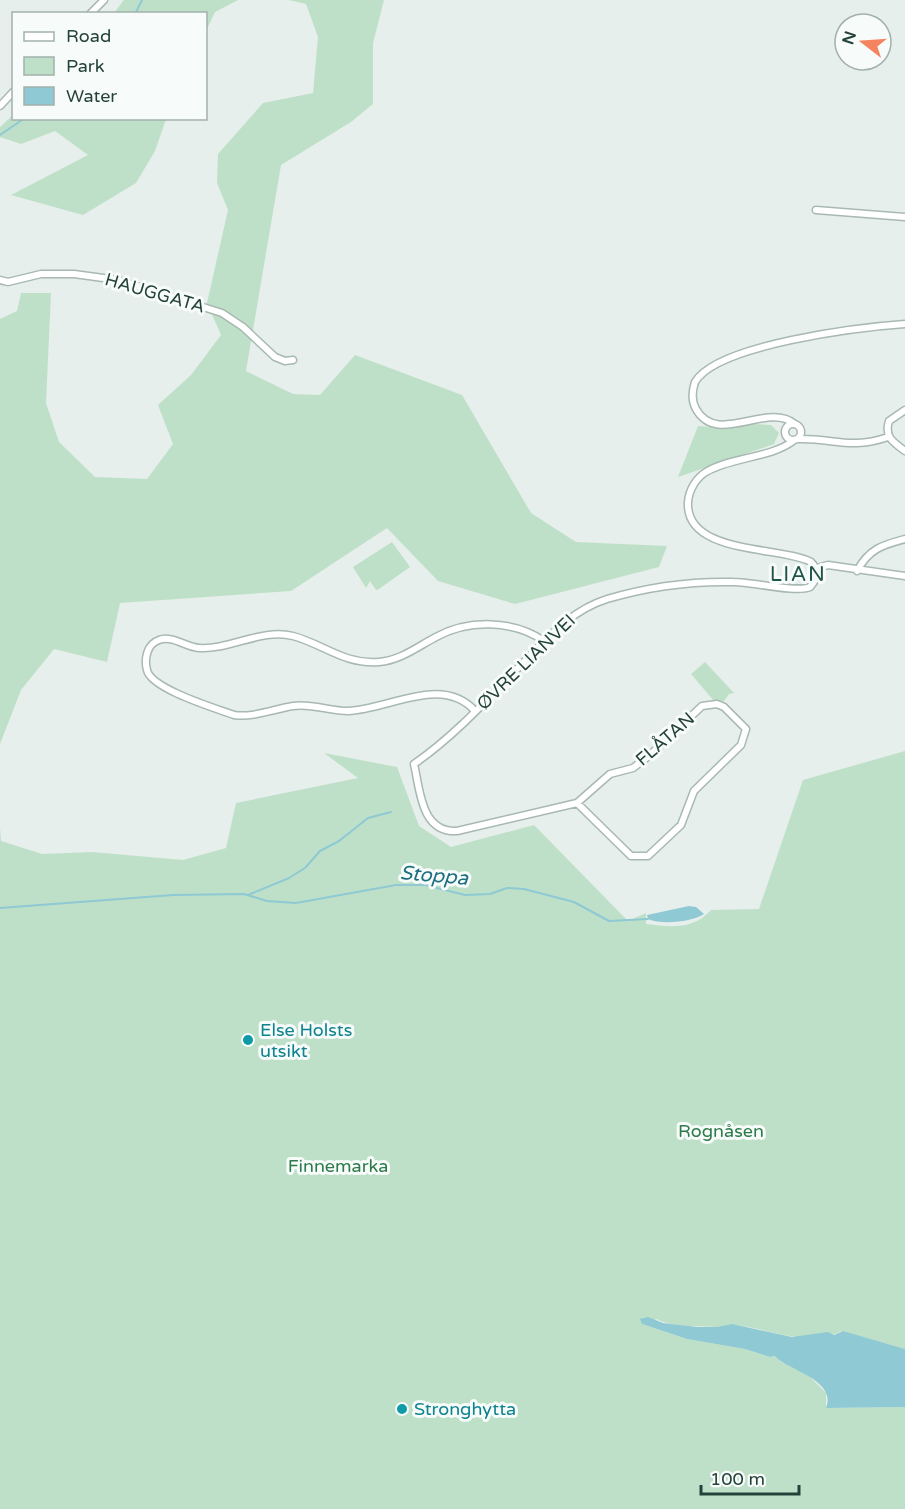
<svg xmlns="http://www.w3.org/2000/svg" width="905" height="1509" viewBox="0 0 905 1509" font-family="'Varela Round',sans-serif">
<rect width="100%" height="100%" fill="#e6efeb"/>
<path fill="#bfe0c8" d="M124,0H238L215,12L206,31V14L114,13Z
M289,0H384L373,43V104L351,122L281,165L246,371L293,394L320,395L355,355L462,395L531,513L576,542L667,546L659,567L515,604L438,581L387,528L291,591L120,603L107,662L54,649L21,690L0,744V319L17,311L21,293H51L46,403L59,442L95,477L147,479L173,444L158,405L191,375L221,335L207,303L228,210L217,183L218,154L263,103L313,93L318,37L306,4Z
M13,115L14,118L166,119L155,151L136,183L83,215L11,195L88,155L55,131L21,144L0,137V127Z
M755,424L771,425L779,433L774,444L678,477L698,426L721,428Z
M392,542L410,567L379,589L376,590L370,581L366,588L353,567Z
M705,662L734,693L729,694L724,701H714L691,674Z
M905,751V1349L841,1331C810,1349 765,1327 733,1325C727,1324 721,1328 715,1327C700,1326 669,1327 657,1319L642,1324L687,1339L745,1349L770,1357L775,1356C781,1365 795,1366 804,1372C812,1378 819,1386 826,1393V1408L905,1407V1509H0V828L1,841L42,854L92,852L183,860L226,848L236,803L358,778L324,753L397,767L419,826L451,847L534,825L628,921L646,913V924C671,927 693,930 711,910L759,909L803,780Z"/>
<path fill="#8ec9d4" d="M689,906L696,907L704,914C692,922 662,925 648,919L647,915Z
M648,1317L663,1323L697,1327H717L732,1324L792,1337L828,1332L834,1335L843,1331L905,1349V1407L826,1408C838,1379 782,1368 775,1356L770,1357L745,1349L687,1339L642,1324L640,1319Z"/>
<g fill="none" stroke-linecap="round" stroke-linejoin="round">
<path stroke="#8ec9d4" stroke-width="2" d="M135,14L142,0
M0,135L25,118
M248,895L289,878L305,868L320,851L339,841L368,818L391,812
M0,908L173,895L244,894L267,901L296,903L396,885H425L465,895L490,894L507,888L524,889L574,902L609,921L648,919"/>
<g stroke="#a8b8b2" stroke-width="9">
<path id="minor" d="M90,14L104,0
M0,106L14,91
M816,210L905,217
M0,280L8,282L41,274H74L118,280L222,313L243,327L275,357L285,361L293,360
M905,410L889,421C884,437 893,442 905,451
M785 432a8 8 0 1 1 16 0a8 8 0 1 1-16 0Z
M795,424C767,401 717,447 696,409C691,400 692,391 695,382C717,344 862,327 905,324
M798,439C834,438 850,450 888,437
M817,568L828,565L905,576
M857,571C869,549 882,545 905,539
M475,711C442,674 388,710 348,711C329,711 311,703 293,706C274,709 253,718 234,715C215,708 151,689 147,670C144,659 147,644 159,640C172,635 186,647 199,648C230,650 262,628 293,636C323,644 345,665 379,662C401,660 417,647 436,637C469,619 513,620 544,641
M577,803L631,856H648L681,825L694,791L741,745L746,729L724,707L717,704L702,706L650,755L633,768L610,774L577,803L457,831C421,833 420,790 414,764C453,737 485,702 518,668C545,641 569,611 607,599C647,587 692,581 734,582C752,582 797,593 810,587C818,578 820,571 811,562C781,546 685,555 688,502C689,490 696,478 706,472C731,457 771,458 793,441"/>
</g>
<use href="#minor" stroke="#fff" stroke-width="6"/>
</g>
<g fill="#0f9aa8" stroke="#f7fbf9" stroke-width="2">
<circle cx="248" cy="1040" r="6"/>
<circle cx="402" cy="1409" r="6"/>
</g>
<g text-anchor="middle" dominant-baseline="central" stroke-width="6" stroke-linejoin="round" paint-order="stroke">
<g font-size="18" fill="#24423a" stroke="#f7fbf9">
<text transform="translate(155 293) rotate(16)">HAUGGATA</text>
<text transform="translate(526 662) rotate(-44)">ØVRE LIANVEI</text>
<text transform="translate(665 739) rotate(-41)">FLÅTAN</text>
</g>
<g font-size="18" fill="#0d838f" stroke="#f7fbf9" text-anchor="start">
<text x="260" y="1030">Else Holsts<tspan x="260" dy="21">utsikt</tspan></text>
<text x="414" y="1409">Stronghytta</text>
</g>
<g font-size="18" fill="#2d7a4b" stroke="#f7fbf9">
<text x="721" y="1131">Rognåsen</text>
<text x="338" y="1166">Finnemarka</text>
</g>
<g font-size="20" font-style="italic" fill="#1c6f80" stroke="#f7fbf9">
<text transform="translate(434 876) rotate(5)">Stoppa</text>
</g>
<g font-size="21" letter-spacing="1.5" fill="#1f5548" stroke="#f7fbf9">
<text x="798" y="574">LIAN</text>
</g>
</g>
<rect x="12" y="12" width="195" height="108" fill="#f7fbf9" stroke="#a3b1ad" stroke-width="1.5"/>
<rect x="24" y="32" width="30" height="9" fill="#ffffff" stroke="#a3b1ad" stroke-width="1.5"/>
<text x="66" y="42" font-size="18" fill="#24423a">Road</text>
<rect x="24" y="57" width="30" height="18" fill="#bfe0c8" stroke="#a3b1ad" stroke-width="1.5"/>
<text x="66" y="72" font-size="18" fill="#24423a">Park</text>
<rect x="24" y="87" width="30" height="18" fill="#8ec9d4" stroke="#a3b1ad" stroke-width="1.5"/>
<text x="66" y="102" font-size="18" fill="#24423a">Water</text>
<g transform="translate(863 42) rotate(287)"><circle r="28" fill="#f7fbf9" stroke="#a3b1ad" stroke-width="1.5"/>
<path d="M0-4.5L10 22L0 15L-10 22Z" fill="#f4845f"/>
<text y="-9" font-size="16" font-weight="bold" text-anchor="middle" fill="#24423a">N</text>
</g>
<path d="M701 1485v9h98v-9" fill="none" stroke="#24423a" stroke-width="3"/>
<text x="710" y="1485" font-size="18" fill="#24423a" stroke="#f7fbf9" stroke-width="4.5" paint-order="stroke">100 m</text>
</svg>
